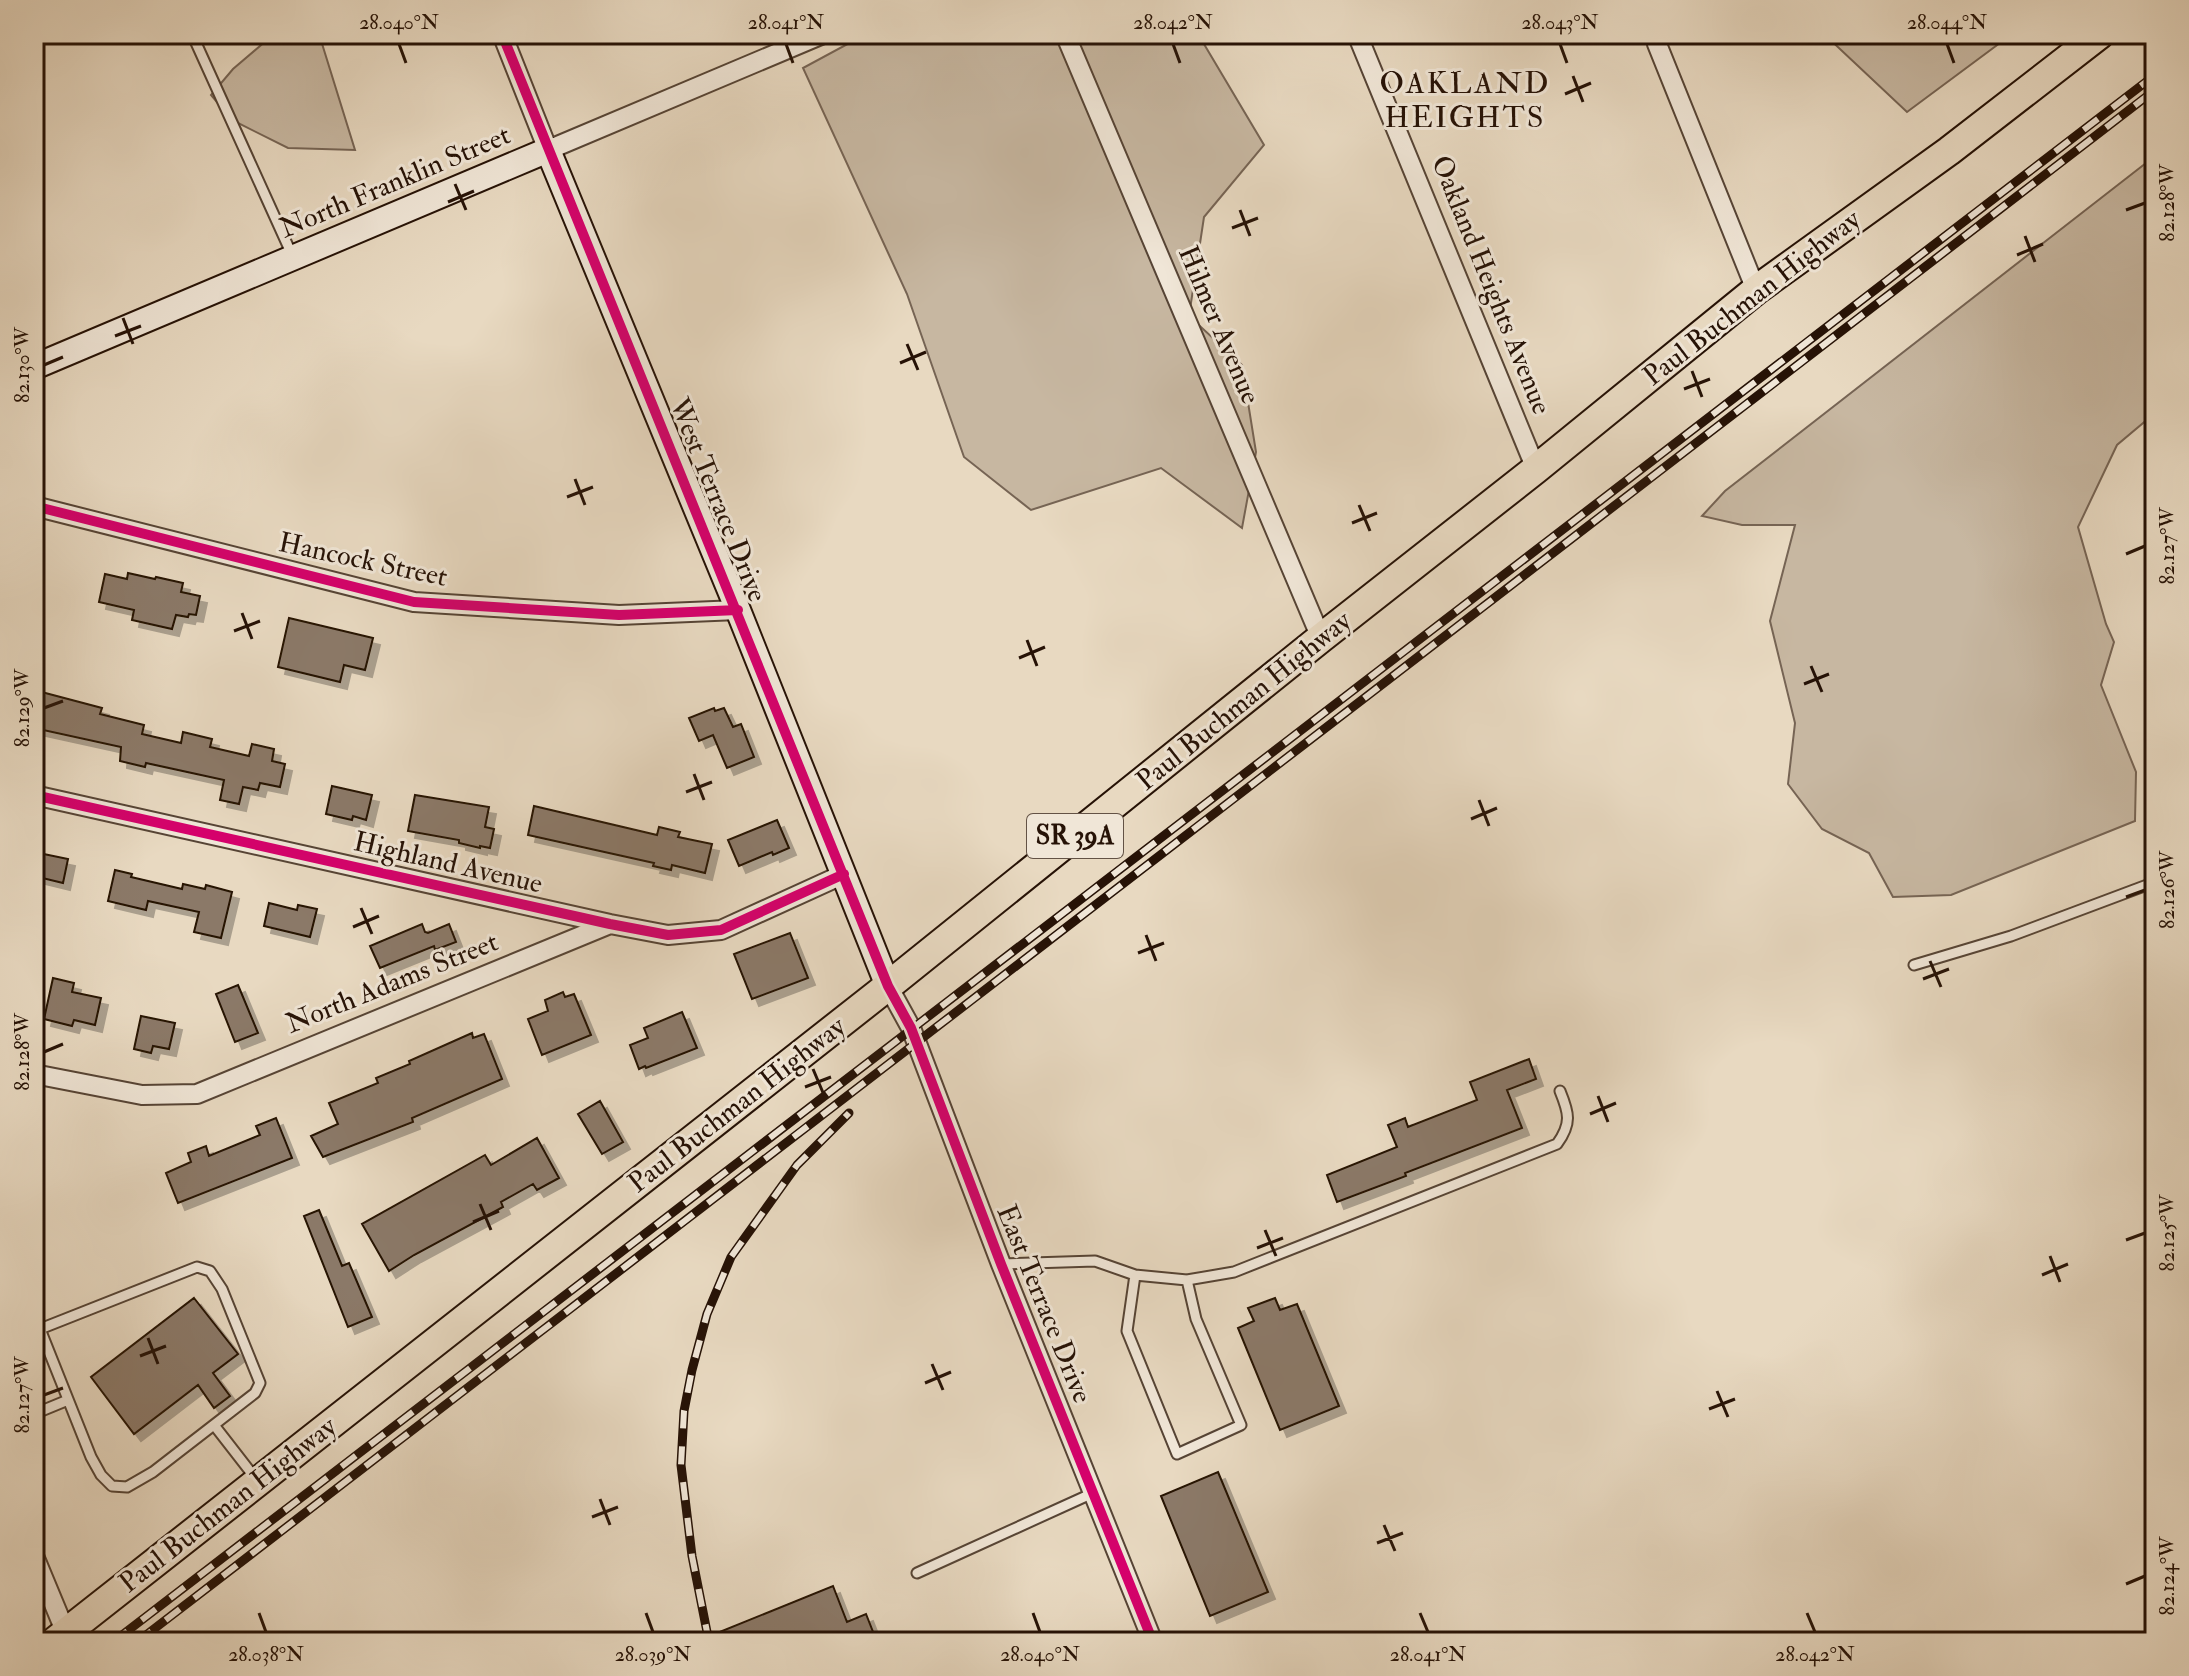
<svg xmlns="http://www.w3.org/2000/svg" width="2189" height="1676" viewBox="0 0 2189 1676" font-family="'IM FELL Double Pica',serif">
<defs>
<filter id="shadow"><feDropShadow dx="7" dy="7" stdDeviation="0" flood-color="#0004"/></filter>
</defs>
<rect width="100%" height="100%" fill="#e8d9c1"/>
<filter id="stains"><feTurbulence type="fractalNoise" baseFrequency=".0025" numOctaves="4"/><feColorMatrix values="0 0 0 0 .2 0 0 0 0 .09 0 0 0 0 .02 0 0 0 .5 -.17"/></filter>
<radialGradient id="worn" r=".72"><stop offset=".6" stop-color="#630" stop-opacity="0"/><stop offset="1" stop-color="#630" stop-opacity=".3"/></radialGradient>
<path fill="#c7b7a1" stroke="#766454" stroke-width="2" d="M274,34H319L355,150L288,148L232,120L211,95L233,69Z
M866,34H1198L1264,145L1204,217L1189,316L1242,365L1256,452L1242,528L1161,468L1031,510L964,457L907,294L803,68Z
M1824,34H2012L1907,112Z
M2155,156V413L2117,445L2078,527L2106,624L2114,642L2101,685L2136,772L2135,821L1951,895L1893,897L1869,853L1822,829L1788,784L1795,723L1770,621L1795,525H1742L1702,516L1725,491Z"/>
<path fill="#8b7967" stroke="#261206" stroke-width="2" filter="url(#shadow)" d="M128,573L155,579L156,577L183,583L181,592L200,596L196,615L189,614L188,617L176,615L172,629L132,620L134,610L99,602L105,574L127,579Z
M289,618L373,638L365,670L344,665L340,682L278,667Z
M34,690L102,708L100,714L144,725L142,734L181,743L183,732L212,739L210,747L249,756L252,744L274,749L272,761L285,764L280,787L260,783L258,790L243,787L239,804L220,800L224,780L146,763L145,767L120,761L121,747L34,728Z
M714,708L715,711L724,708L733,727L741,724L754,757L727,768L713,735L699,741L689,718Z
M332,786L372,795L366,820L353,816L352,820L326,814Z
M415,795L489,807L485,827L494,829L490,848L480,846V848L459,843V840L408,831Z
M534,806L657,835L659,827L680,832L678,837L712,844L705,873L672,865L671,870L653,866L654,863L528,835Z
M777,820L789,848L773,855L772,852L739,866L728,840Z
M34,852L68,859L63,883L34,876Z
M115,870L132,874L131,877L182,889L183,884L205,889L206,885L232,892L221,938L194,932L199,912L148,901L146,910L108,901Z
M269,903L297,910L298,905L317,909L310,937L264,926Z
M422,924L425,932L428,933L449,924L456,942L435,950L434,946L380,968L370,946Z
M790,933L808,978L752,999L734,954Z
M53,978L74,983L72,992L101,998L95,1025L74,1020L72,1026L44,1019Z
M238,985L258,1033L235,1042L216,994Z
M563,992L565,997L574,994L591,1035L542,1055L528,1019L548,1011L545,1000Z
M682,1012L697,1048L646,1068L645,1066L639,1069L630,1045L648,1038L644,1028Z
M141,1016L175,1023L169,1049L153,1046L151,1053L134,1049Z
M472,1033L473,1038L484,1034L502,1079L412,1118L413,1122L323,1157L311,1136L338,1124L329,1103L378,1083L376,1078L410,1064L409,1061Z
M1529,1059L1536,1079L1507,1090L1522,1128L1405,1173L1406,1176L1337,1202L1327,1175L1397,1147L1388,1125L1405,1118L1408,1127L1477,1100L1470,1082Z
M600,1101L623,1142L602,1154L578,1114Z
M276,1118L292,1158L178,1203L166,1173L191,1162L188,1153L206,1146L209,1156L260,1135L256,1126Z
M537,1138L559,1178L537,1190L533,1184L501,1202L503,1207L414,1255L389,1271L362,1224L485,1155L491,1165Z
M319,1210L342,1266L349,1263L372,1317L348,1327L304,1216Z
M194,1298L238,1354L213,1373L230,1396L214,1408L198,1385L134,1434L91,1377Z
M1275,1298L1280,1310L1297,1304L1339,1406L1280,1430L1238,1328L1254,1321L1248,1308Z
M1218,1472L1268,1592L1210,1616L1161,1496Z
M833,1586L847,1622L866,1614L877,1642H695Z"/>
<g fill="none" stroke-linecap="round" stroke-linejoin="round">
<g stroke="#564435" stroke-width="13">
<path id="lane" d="M192,34L293,257
M1914,965L2011,936L2155,882
M1001,1264L1095,1261L1135,1275L1187,1280L1234,1272L1557,1144C1572,1123 1569,1113 1560,1091
M197,1267L210,1271L222,1289L260,1383L255,1393L153,1472L127,1487L112,1486L101,1475L91,1457L40,1329Z
M1135,1275L1127,1331L1177,1454L1241,1425L1196,1319L1187,1280
M34,1316L40,1329
M34,1414L68,1400
M214,1425L256,1479
M917,1573L1093,1493"/>
</g>
<g stroke="#564435" stroke-width="22">
<path id="street" d="M502,34L548,150L823,34
M1065,34L1321,638
M1357,34L1536,469
M1657,44L1756,290
M34,506L414,602L619,615L738,610
M34,795L610,924L668,935L721,930L844,874
M888,986L911,1028L1001,1264L1153,1642
M34,1074L142,1095L197,1094L610,924
M34,1556L66,1633"/>
</g>
<g stroke="#261206" stroke-width="28">
<path id="secondary" d="M34,367L548,150L738,610L888,986"/>
</g>
<g stroke="#261206" stroke-width="32">
<path id="primary" d="M54,1642L888,986L1321,638L1536,469L1756,290L1949,151L2100,34"/>
</g>
<use href="#lane" stroke="#f0e6d7" stroke-width="9"/>
<use href="#street" stroke="#f0e6d7" stroke-width="18"/>
<use href="#secondary" stroke="#f0e6d7" stroke-width="24"/>
<use href="#primary" stroke="#e8d9c1" stroke-width="28"/>
<g stroke="#261206" stroke-width="9">
<path id="rail" d="M113,1642L2155,75
M137,1642L2155,90
M709,1642L692,1556L681,1465L684,1411L692,1370L707,1314L731,1257L797,1165L849,1113"/>
</g>
<use href="#rail" stroke="#f0e6d7" stroke-width="6" stroke-dasharray="18" stroke-linecap="butt"/>
<g stroke="#f0e6d7" stroke-width="15">
<path id="cycleway" d="M502,34L888,986L911,1028L1001,1264L1153,1642
M34,506L414,602L619,615L738,610
M34,795L610,924L668,935L721,930L844,874"/>
</g>
<use href="#cycleway" stroke="#d6006c" stroke-width="10"/>
</g>
<path fill="none" stroke="#261206" stroke-width="3" d="M399,44L406,63M786,44L793,63M1173,44L1180,63M1560,44L1567,63M1947,44L1954,63M1573,76L1583,102M1565,94L1591,83M455,184L466,210M448,202L474,191M1240,210L1250,236M2126,210L2145,203M1232,228L1258,218M2025,236L2035,262M2017,255L2043,244M123,318L133,344M115,336L141,326M907,344L918,370M900,363L926,352M44,365L63,357M1692,371L1702,397M1684,389L1710,379M575,479L585,505M567,497L593,487M1359,505L1370,531M1352,523L1377,513M2126,554L2145,546M242,613L252,639M234,631L260,621M1027,640L1037,666M1019,658L1045,647M1811,666L1822,692M1804,684L1829,674M44,708L63,701M694,774L704,800M686,792L712,782M1479,800L1489,826M1471,819L1497,808M2126,897L2145,890M361,908L372,934M353,927L379,916M1146,935L1156,961M1138,953L1164,943M1930,961L1941,987M1923,979L1949,969M44,1052L63,1044M813,1069L824,1095M805,1087L831,1077M1598,1096L1608,1122M1590,1114L1616,1103M480,1204L491,1230M473,1222L499,1211M1265,1230L1276,1256M2126,1240L2145,1233M1257,1248L1283,1238M2050,1256L2060,1282M2042,1275L2068,1264M148,1338L158,1364M140,1356L166,1346M932,1364L943,1390M925,1383L951,1372M1717,1391L1728,1417M44,1395L63,1388M1709,1409L1735,1399M600,1499L610,1525M592,1517L618,1507M1384,1525L1395,1551M1377,1543L1403,1533M2126,1584L2145,1576M259,1613L266,1632M646,1613L653,1632M1033,1613L1040,1632M1420,1613L1428,1632M1807,1613L1815,1632"/>
<g text-anchor="middle" dominant-baseline="central" stroke-width="6" stroke-linejoin="round" paint-order="stroke">
<rect fill="#f0e6d7" stroke="#635245" stroke-width="2" x="1027" y="814" width="96" height="44" rx="6"/>
<g font-size="26" font-weight="bold" fill="#261206">
<text x="1075" y="836">SR 39A</text>
</g>
<g font-size="28" fill="#261206" stroke="#f0e6d7">
<text transform="translate(395 182) rotate(-23)">North Franklin Street</text>
<text transform="translate(1491 285) rotate(68)">Oakland Heights Avenue</text>
<text transform="translate(1752 298) rotate(-38)">Paul Buchman Highway</text>
<text transform="translate(1219 325) rotate(67)">Hilmer Avenue</text>
<text transform="translate(718 500) rotate(68)">West Terrace Drive</text>
<text transform="translate(363 560) rotate(12)">Hancock Street</text>
<text transform="translate(1244 701) rotate(-39)">Paul Buchman Highway</text>
<text transform="translate(448 863) rotate(13)">Highland Avenue</text>
<text transform="translate(392 983) rotate(-22)">North Adams Street</text>
<text transform="translate(737 1105) rotate(-38)">Paul Buchman Highway</text>
<text transform="translate(1044 1304) rotate(68)">East Terrace Drive</text>
<text transform="translate(228 1505) rotate(-38)">Paul Buchman Highway</text>
</g>
<g font-size="30" letter-spacing="2" fill="#261206" stroke="#f0e6d7">
<text x="1465" y="83">OAKLAND<tspan x="1465" dy="34">HEIGHTS</tspan></text>
</g>
</g>
<rect width="2189" height="1676" fill="none" stroke="#e8d9c1" stroke-width="88"/>
<rect x="44" y="44" width="2101" height="1588" fill="none" stroke="#261206" stroke-width="3"/>
<g font-size="20" text-anchor="middle" fill="#261206">
<text x="399" y="29">28.040°N</text>
<text x="786" y="29">28.041°N</text>
<text x="1173" y="29">28.042°N</text>
<text x="1560" y="29">28.043°N</text>
<text x="1947" y="29">28.044°N</text>
<text transform="translate(2167 203) rotate(-90)" y="7">82.128°W</text>
<text transform="translate(22 365) rotate(-90)" y="7">82.130°W</text>
<text transform="translate(2167 546) rotate(-90)" y="7">82.127°W</text>
<text transform="translate(22 708) rotate(-90)" y="7">82.129°W</text>
<text transform="translate(2167 890) rotate(-90)" y="7">82.126°W</text>
<text transform="translate(22 1052) rotate(-90)" y="7">82.128°W</text>
<text transform="translate(2167 1233) rotate(-90)" y="7">82.125°W</text>
<text transform="translate(22 1395) rotate(-90)" y="7">82.127°W</text>
<text transform="translate(2167 1576) rotate(-90)" y="7">82.124°W</text>
<text x="266" y="1661">28.038°N</text>
<text x="653" y="1661">28.039°N</text>
<text x="1040" y="1661">28.040°N</text>
<text x="1428" y="1661">28.041°N</text>
<text x="1815" y="1661">28.042°N</text>
</g>
<rect width="100%" height="100%" filter="url(#stains)"/>
<rect width="100%" height="100%" fill="url(#worn)"/>
</svg>
